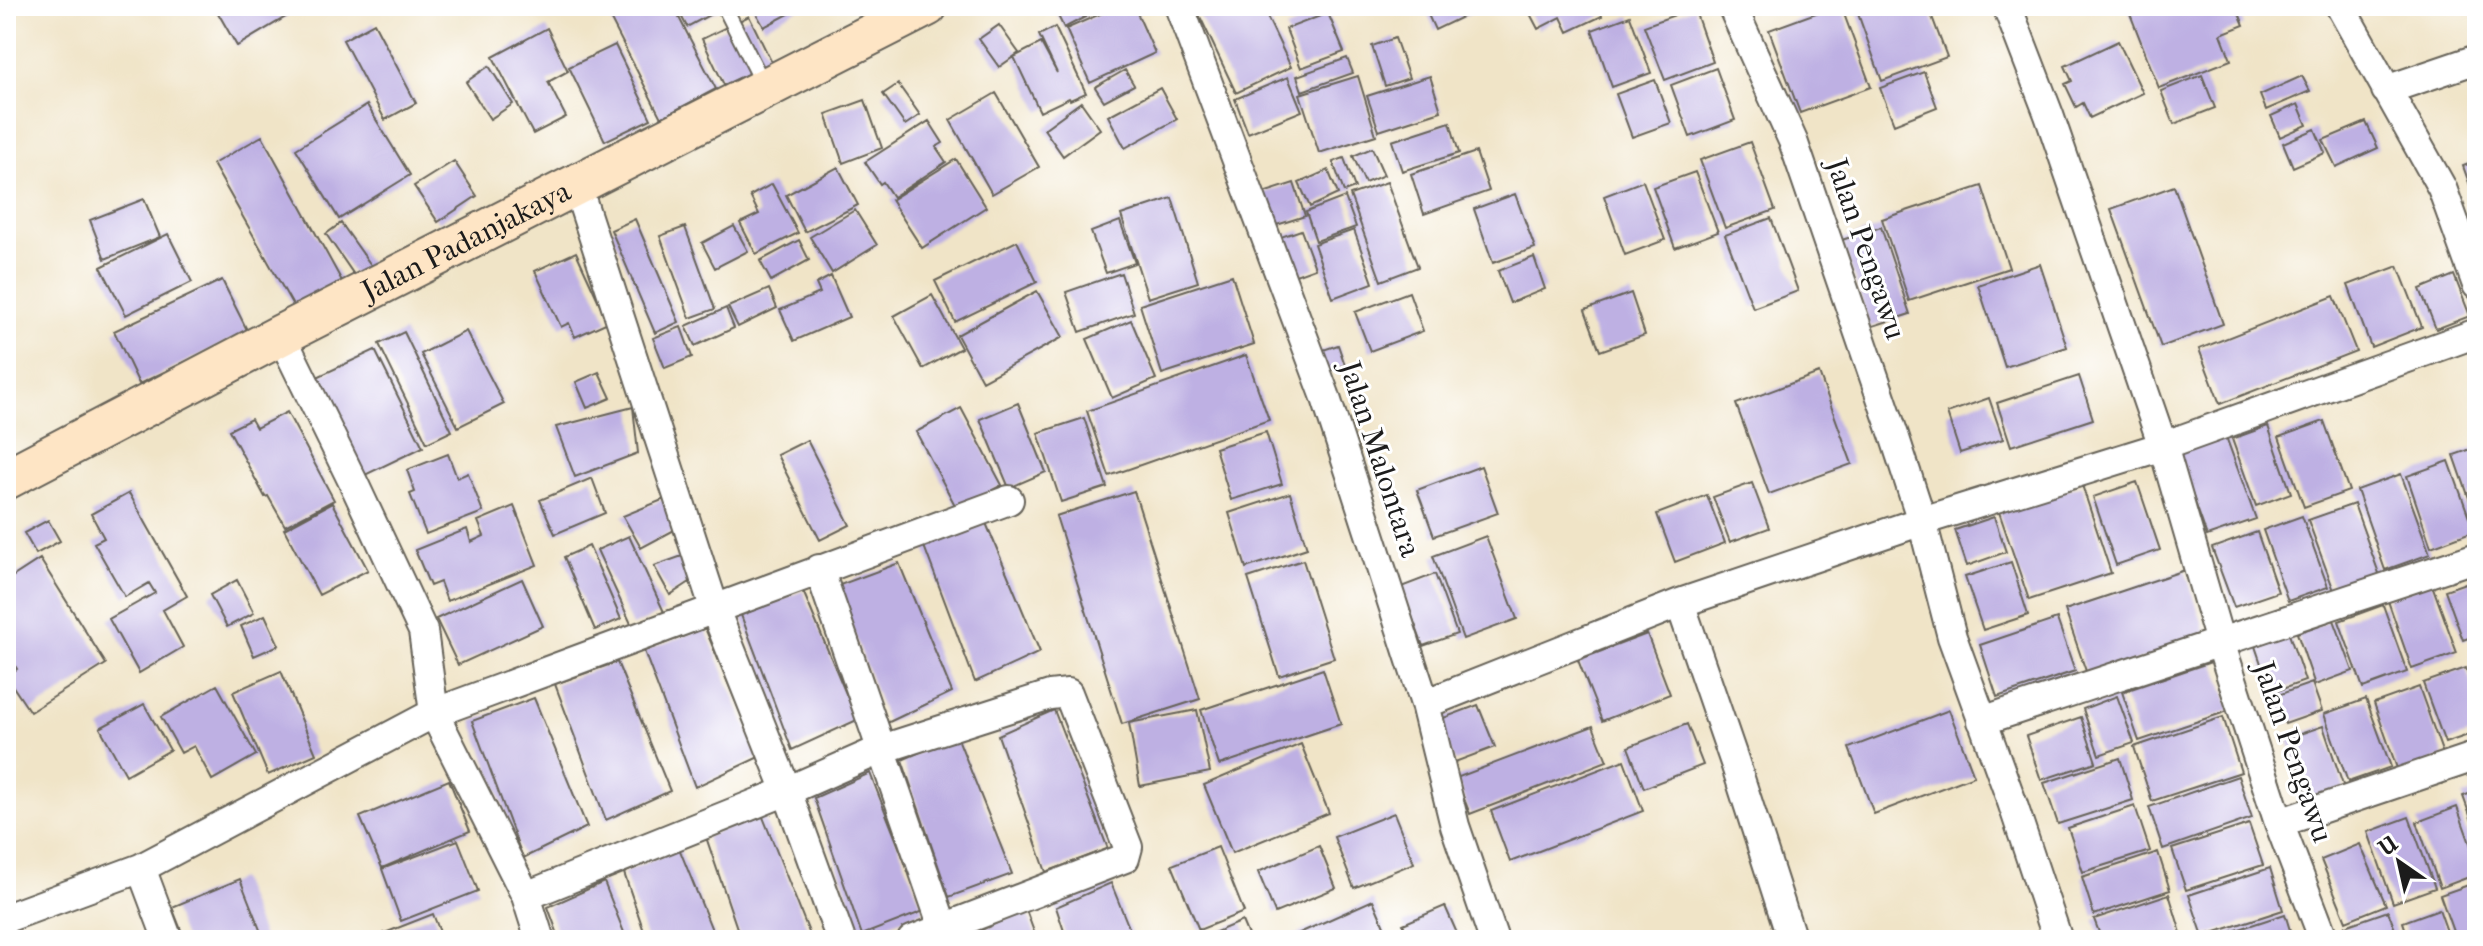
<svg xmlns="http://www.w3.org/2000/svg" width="2483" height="946" viewBox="0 0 2483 946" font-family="'IM FELL French Canon',serif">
<rect width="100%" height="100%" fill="#fff"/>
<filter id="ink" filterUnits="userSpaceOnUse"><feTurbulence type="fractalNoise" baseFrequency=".0125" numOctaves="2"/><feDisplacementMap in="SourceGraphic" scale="16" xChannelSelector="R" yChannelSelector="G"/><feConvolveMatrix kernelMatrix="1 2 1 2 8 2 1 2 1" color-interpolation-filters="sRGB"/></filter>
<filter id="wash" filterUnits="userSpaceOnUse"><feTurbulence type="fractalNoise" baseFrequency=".006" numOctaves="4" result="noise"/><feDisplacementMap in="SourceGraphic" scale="32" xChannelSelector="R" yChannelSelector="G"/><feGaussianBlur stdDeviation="1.8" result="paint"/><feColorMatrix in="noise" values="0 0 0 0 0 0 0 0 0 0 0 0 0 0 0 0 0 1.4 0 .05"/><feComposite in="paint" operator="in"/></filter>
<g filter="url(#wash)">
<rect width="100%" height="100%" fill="#f0e4c7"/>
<g id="blocks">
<path fill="#beb0e3" d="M214,6H304L237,46Z
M638,6H673L716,89L661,118L611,20Z
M676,6H726L687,27Z
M752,6H804L764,27Z
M1053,6H1084L1089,15L1064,28Z
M1118,6H1134L1155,53L1090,83L1066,29Z
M1195,6H1262L1291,67L1236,93Z
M1424,6H1485L1435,30Z
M1526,6H1555L1559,14L1556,6H1598L1602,16L1568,32L1561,17L1538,29Z
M1835,6H1841L1871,87L1800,113L1769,30Z
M1869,6H1928L1947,57L1882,81L1857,11Z
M2127,6H2236L2244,25L2221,34L2231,60L2159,88Z
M1694,8L1713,62L1665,80L1644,26Z
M1328,13L1344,52L1301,68L1286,29Z
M749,16L772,63L724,85L702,39Z
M1630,16L1651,73L1612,87L1592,30Z
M374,23L416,103L385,120L343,40Z
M999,25L1019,53L999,67L979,39Z
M1055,27L1086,93L1070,100L1069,98L1040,112L1014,57L1041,43L1057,73L1039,35Z
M547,28L568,71L548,82L566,117L533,134L493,57Z
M1395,38L1409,78L1385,86L1372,46Z
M2118,41L2143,93L2090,118L2083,103L2076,107L2065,84L2072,81L2065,66Z
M615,45L651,119L605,141L569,67Z
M1347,58L1353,73L1302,91L1297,76Z
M489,66L513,104L490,119L466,82Z
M1716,68L1735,120L1690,137L1671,85Z
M1125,70L1134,85L1104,101L1095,87Z
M1924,72L1937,107L1894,124L1880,88Z
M2202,75L2215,108L2174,124L2161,91Z
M1358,76L1376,135L1319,153L1300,94Z
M1430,76L1441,111L1379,131L1367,96Z
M2302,76L2310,91L2266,110L2260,95Z
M1288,77L1302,111L1248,133L1235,99Z
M1655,80L1671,123L1632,137L1616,94Z
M898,84L920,115L905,125L883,94Z
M1160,88L1177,119L1125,148L1108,116Z
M996,93L1039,167L992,194L950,120Z
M865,100L882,148L843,163L826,114Z
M1081,102L1100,129L1063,156L1044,129Z
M2298,104L2307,125L2280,137L2271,116Z
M367,105L410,175L339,219L296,149Z
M929,121L943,143L936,147L946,162L893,197L883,182L880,184L865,162Z
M1450,122L1459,153L1402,171L1392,141Z
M2366,122L2378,148L2336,167L2323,140Z
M2315,129L2325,153L2293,167L2283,143Z
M262,136L348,292L300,318L213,164Z
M1750,142L1775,210L1725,228L1700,160Z
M1372,148L1384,175L1365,183L1353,156Z
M1476,152L1489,191L1424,214L1411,174Z
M1344,158L1355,188L1344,192L1333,162Z
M956,159L986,207L922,248L891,200Z
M454,161L477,196L438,222L414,186Z
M2477,161V205L2463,166Z
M838,167L858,205L805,232L786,195Z
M1328,170L1338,194L1310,207L1299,183Z
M1695,172L1718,232L1675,248L1653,187Z
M1643,181L1665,240L1625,255L1604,196Z
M1387,182L1418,267L1381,281L1350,195Z
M1294,183L1305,216L1264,229L1254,196Z
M772,184L798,233L756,254L740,223L759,214L750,196Z
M1982,186L2009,268L1909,301L1882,219Z
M2174,186L2223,324L2161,347L2111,209Z
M1515,194L1535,248L1493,263L1474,209Z
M1345,197L1356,227L1316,241L1306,212Z
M1172,198L1198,282L1148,298L1121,215Z
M144,199L160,237L105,259L90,220Z
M855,210L877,245L832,273L810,237Z
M1771,218L1798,291L1753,308L1725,235Z
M635,219L679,322L655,333L611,230Z
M1120,221L1135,263L1106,273L1091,232Z
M341,223L373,268L357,279L326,234Z
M734,226L748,251L715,268L702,243Z
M685,227L715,309L690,318L660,236Z
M1881,227L1910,314L1870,327L1842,240Z
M1301,230L1315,268L1290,277L1275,239Z
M1354,230L1373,283L1333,298L1314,244Z
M168,234L192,282L126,315L101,267Z
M799,240L809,260L771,281L760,261Z
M1017,241L1037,282L955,322L935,281Z
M576,252L608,322L575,337L569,323L561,327L535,271Z
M1534,257L1545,289L1510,303L1498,271Z
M2040,264L2067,347L2005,367L1978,285Z
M2398,266L2422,327L2371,347L2348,285Z
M1121,273L1134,313L1080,332L1066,292Z
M1232,275L1254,344L1162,374L1140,305Z
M2454,275L2470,316L2436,329L2420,289Z
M831,276L849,317L794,341L780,310L820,293L816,284Z
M222,280L248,332L139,384L114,331Z
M769,289L777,308L738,327L728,307Z
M1037,291L1063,337L982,381L957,335Z
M1409,292L1423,331L1370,351L1355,312Z
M1631,293L1645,335L1600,351L1585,310Z
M932,295L961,348L923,369L894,316Z
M2334,296L2356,351L2220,404L2199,349Z
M726,308L734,328L695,346L686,326Z
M1131,320L1156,379L1112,398L1087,339Z
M681,327L692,357L665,368L653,338Z
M466,331L504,404L458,427L421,354Z
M404,332L452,431L427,443L379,344Z
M1338,345L1345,365L1325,373L1317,352Z
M375,350L423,447L363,476L315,378Z
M1246,355L1269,420L1109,476L1087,411Z
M599,372L611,398L587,408L576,382Z
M1819,373L1852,464L1769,494L1736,404Z
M2079,376L2093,419L2011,446L1997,403Z
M1989,398L2003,439L1960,453L1947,413Z
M1018,403L1046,472L1009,488L980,419Z
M633,407L638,453L575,477L556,427Z
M961,408L1002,485L957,509L916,432Z
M287,412L334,500L285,526L268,496L265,497L229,430L251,419L256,428Z
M1084,418L1107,487L1061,502L1038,433Z
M2324,421L2349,491L2304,507L2279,437Z
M2268,426L2291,493L2256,506L2232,439Z
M1266,432L1282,484L1231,500L1215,448Z
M2225,434L2256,519L2207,536L2177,451Z
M807,440L850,525L820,540L777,455Z
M2477,447V521L2454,455Z
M448,454L457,478L468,473L483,512L426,534L410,494L415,492L407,470Z
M2449,461L2474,531L2431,547L2407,476Z
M1481,466L1498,513L1434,536L1417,490Z
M2401,474L2430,554L2385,570L2357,490Z
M592,478L605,513L555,534L540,500Z
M2137,482L2160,550L2116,565L2093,497Z
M1752,483L1769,528L1730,542L1713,497Z
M2082,485L2111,573L2029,600L1999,512Z
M1134,491L1200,699L1122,724L1056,516Z
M129,493L187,596L163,610L183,647L139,673L109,619L155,593L149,583L125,597L94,543L104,538L91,514Z
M1290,493L1307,548L1246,568L1229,513Z
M1707,495L1725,543L1675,562L1657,514Z
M667,498L680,527L641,548L623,516Z
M332,503L368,570L319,595L284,529Z
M2354,504L2381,579L2336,596L2308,520Z
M514,506L537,565L447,601L440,582L430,586L415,550L467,529L471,542L484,536L478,521Z
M2302,516L2328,587L2288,601L2263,530Z
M1994,517L2006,552L1967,566L1955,530Z
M48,520L60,541L36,554L24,533Z
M986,523L1040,652L975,682L924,546Z
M2257,532L2278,592L2234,607L2212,548Z
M629,536L664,612L632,626L597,550Z
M1486,536L1517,619L1463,639L1433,556Z
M589,546L621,619L595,630L564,557Z
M685,555L696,578L670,595L654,566Z
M40,559L106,664L30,712L6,676L17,669L6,651V581Z
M1303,560L1334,658L1279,676L1248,578Z
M2011,562L2028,615L1983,630L1965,577Z
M899,563L952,692L887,723L837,586Z
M2185,570L2207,637L2088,677L2065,610Z
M1435,574L1457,634L1423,646L1401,587Z
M522,579L543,626L458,665L436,619Z
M2477,579V635L2463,640L2445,590Z
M237,580L254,613L227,627L210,595Z
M2431,582L2457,653L2412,669L2387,598Z
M803,591L857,720L792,750L741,615Z
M2383,605L2407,672L2363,688L2339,621Z
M265,615L279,645L254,656L241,626Z
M2057,619L2075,671L1997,697L1980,645Z
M2334,620L2353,671L2315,685L2297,633Z
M705,628L759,757L695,787L644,651Z
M1647,634L1670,694L1602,721L1578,660Z
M2289,634L2305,681L2271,693L2255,646Z
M2214,661L2231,710L2139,741L2122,692Z
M617,662L670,791L606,820L555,684Z
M2466,668L2477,699V732L2445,743L2423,683Z
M1323,669L1341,724L1219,765L1201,710Z
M281,671L316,754L268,775L233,692Z
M2312,683L2322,711L2285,724L2275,696Z
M217,685L256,755L212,780L194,746L181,753L161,717Z
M2419,687L2444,757L2399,774L2374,703Z
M2117,696L2134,743L2099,755L2083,709Z
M534,698L587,827L523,858L472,721Z
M2366,699L2391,767L2348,782L2324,714Z
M144,704L170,750L126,775L100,728Z
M1478,705L1495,747L1455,762L1438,720Z
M1054,710L1108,849L1046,872L998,735Z
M1197,710L1210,772L1140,786L1129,723Z
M1949,710L1974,776L1874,814L1849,748Z
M2081,717L2096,762L2041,780L2026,736Z
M2223,717L2241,772L2152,801L2134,747Z
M1687,724L1703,765L1644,788L1628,747Z
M1593,726L1607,761L1470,814L1456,778Z
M2323,726L2344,788L2309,799L2288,738Z
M957,736L1012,874L949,897L902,760Z
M1301,744L1329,813L1232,853L1204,785Z
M2120,758L2133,800L2058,824L2044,783Z
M1624,760L1643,811L1510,862L1491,811Z
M870,773L924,911L862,935L814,798Z
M2238,776L2252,818L2163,849L2149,807Z
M449,780L470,831L382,868L360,817Z
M2477,791V835L2463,796Z
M2135,806L2150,851L2083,872L2068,828Z
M2457,807L2477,863V874L2440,888L2417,822Z
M761,812L812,940H741L706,837Z
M1394,813L1414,863L1354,888L1334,837Z
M2409,817L2435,888L2393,903L2368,832Z
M2249,824L2263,865L2186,890L2172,849Z
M458,840L478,891L401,921L382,869Z
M2360,844L2386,905L2346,921L2321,860Z
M1319,846L1336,888L1275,913L1258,872Z
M1218,847L1244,912L1199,930L1172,865Z
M679,848L716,940H647L624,873Z
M2158,852L2170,890L2094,915L2082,877Z
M2270,868L2283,910L2203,936L2189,895Z
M240,879L264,940H185L172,907Z
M604,882L627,940H560L548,907Z
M2477,882V940H2456L2440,895Z
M1111,883L1134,940H1067L1056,907Z
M2169,894L2182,936L2170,940H2102L2094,919Z
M1373,900L1390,940H1284Z
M1445,906L1460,940H1410L1403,924Z
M2439,909L2450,940H2409L2403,922Z
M1026,910L1037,940H972L970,935Z
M2388,911L2399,940H2350L2345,926Z
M433,914L443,940H367Z
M2285,914L2293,940H2209V939Z
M1242,921L1250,940H1205L1204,937Z"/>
</g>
</g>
<g filter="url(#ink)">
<use href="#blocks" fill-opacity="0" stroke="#666258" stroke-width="2"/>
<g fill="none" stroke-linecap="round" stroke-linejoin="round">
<g stroke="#666258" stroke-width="18">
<path id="lane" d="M724,6L764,85"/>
</g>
<g stroke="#666258" stroke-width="32">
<path id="street" d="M1179,6L1325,395L1425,704L1455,826L1494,940
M1732,6L1793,141L1894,435L1922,521L1952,637L2012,802L2058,940
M2007,6L2049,115L2163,446L2220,642L2279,823L2324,940
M2340,6L2442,188L2477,285
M2386,90L2477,59
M577,186L715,610L787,791L841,940
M281,335L355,486L423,631L434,713L526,896L540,940
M819,569L943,927
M1680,603L1735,763L1792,940
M1425,704L1680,603L1922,521L2163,446L2477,333
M1982,721L2477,557
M2279,823L2477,756
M141,868L168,940
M526,896L787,791L882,749L1050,695L1068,693L1128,847L1125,858L912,940
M6,918L141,868L434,713L1009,500"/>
</g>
<g stroke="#666258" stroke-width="44">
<g id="secondary">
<path id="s1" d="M6,479L281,335L927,6"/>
</g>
</g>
<use href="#lane" stroke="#fff" stroke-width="14"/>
<use href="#street" stroke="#fff" stroke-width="28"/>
<use href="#secondary" stroke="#fee5c5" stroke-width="40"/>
</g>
</g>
<g text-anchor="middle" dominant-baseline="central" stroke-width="6" stroke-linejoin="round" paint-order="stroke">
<g font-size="30" fill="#1c1c1c" stroke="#fff">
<text stroke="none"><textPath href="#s1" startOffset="518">Jalan Padanjakaya</textPath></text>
<text transform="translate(1866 249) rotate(71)">Jalan Pengawu</text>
<text transform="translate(1380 459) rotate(72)">Jalan Malontara</text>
<text transform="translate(2293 752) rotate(71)">Jalan Pengawu</text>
</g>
</g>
<rect width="2483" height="946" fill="none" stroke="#fff" stroke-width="32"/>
<g transform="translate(2399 862) rotate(326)" stroke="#ffffff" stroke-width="6" paint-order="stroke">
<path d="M0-6L14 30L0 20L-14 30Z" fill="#1c1c1c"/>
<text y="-12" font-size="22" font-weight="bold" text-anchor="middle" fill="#1c1c1c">U</text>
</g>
</svg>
